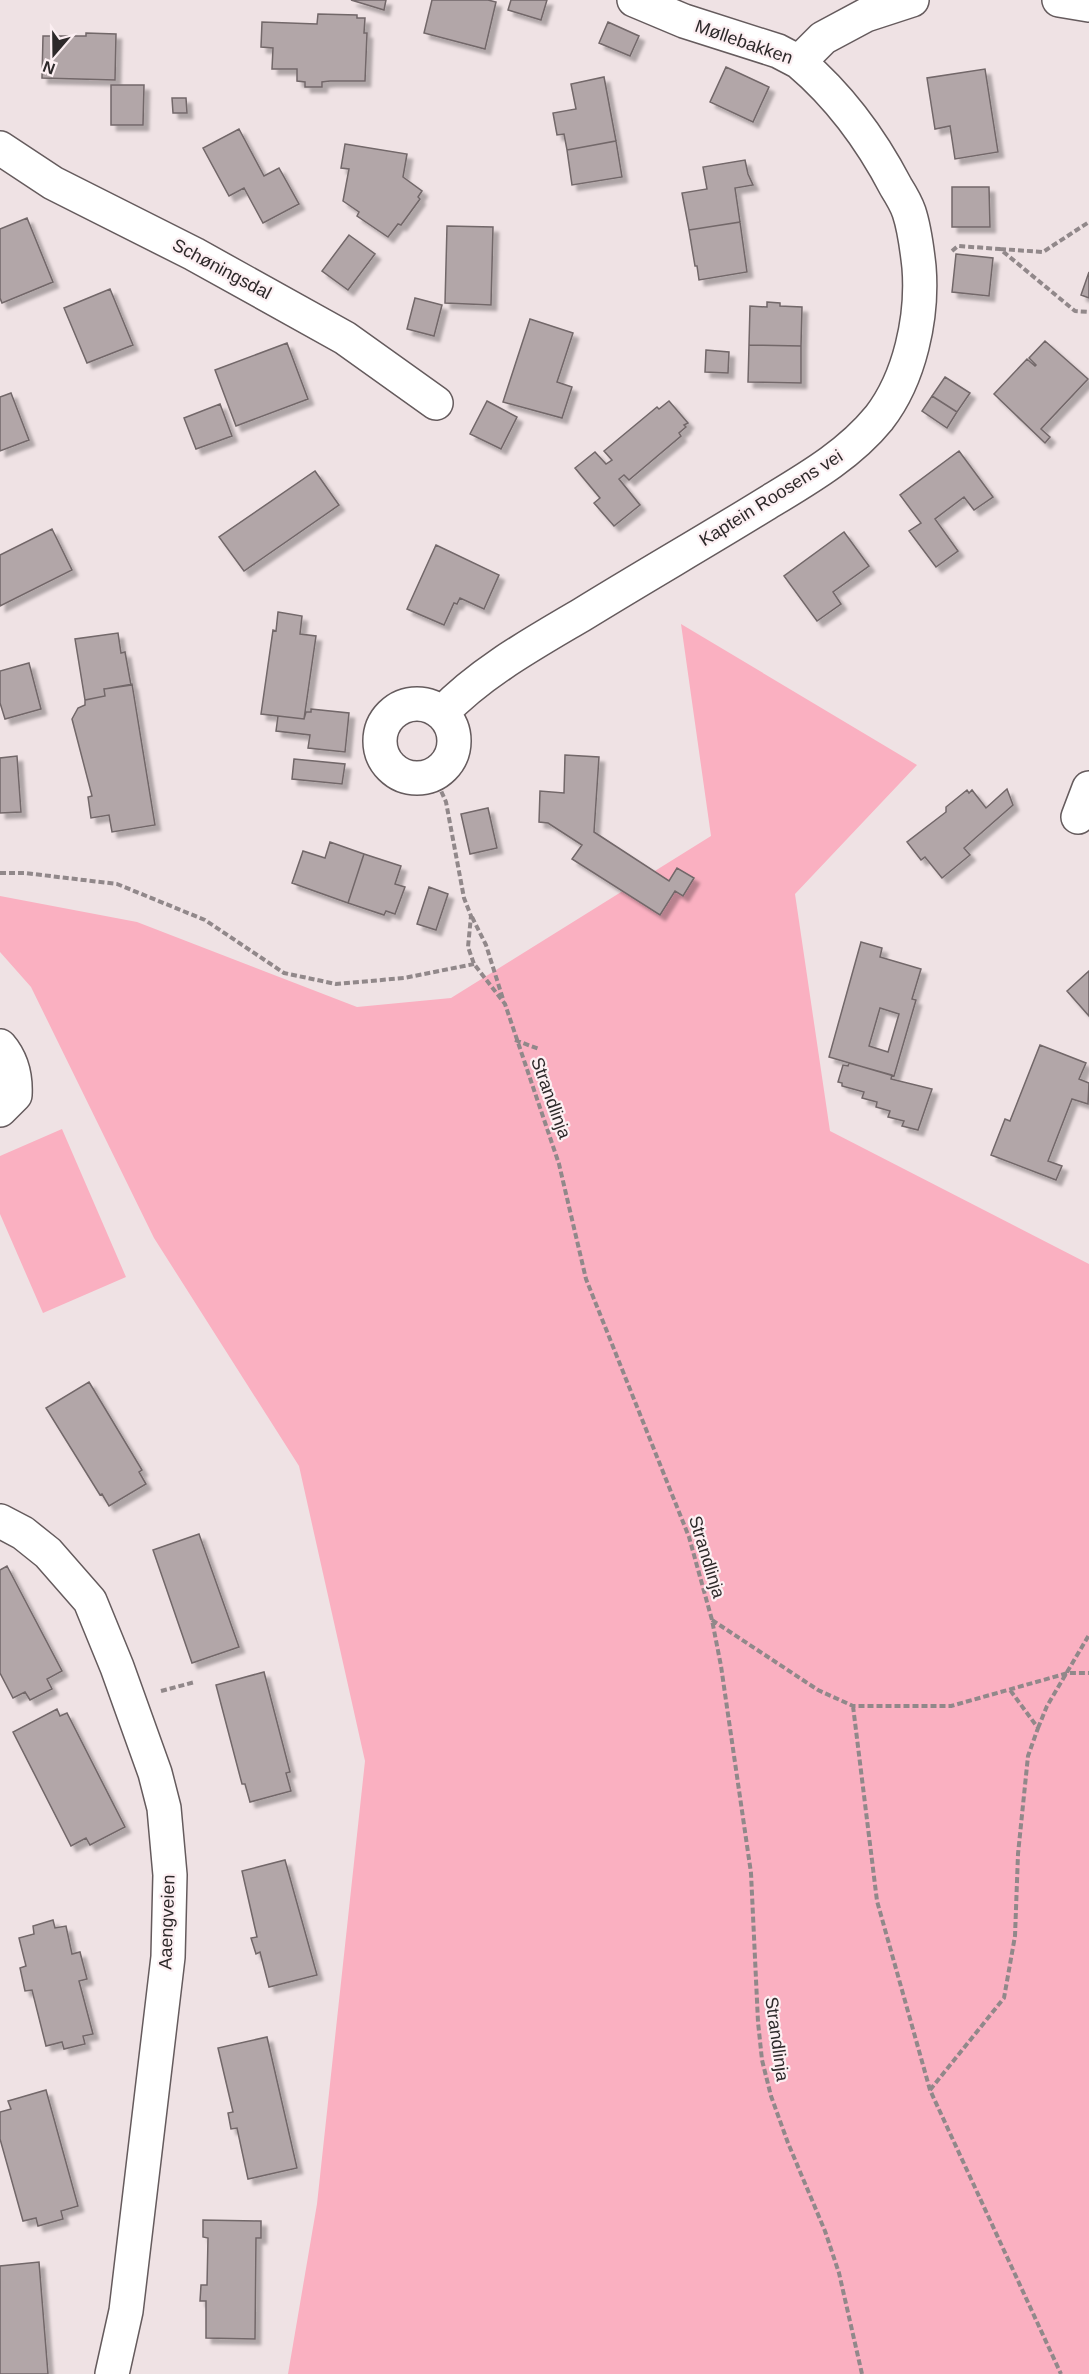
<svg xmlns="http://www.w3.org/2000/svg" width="1089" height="2374" viewBox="0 0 1089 2374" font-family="Helvetica,sans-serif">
<defs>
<filter id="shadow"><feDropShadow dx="5.5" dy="5.5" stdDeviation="1.5" flood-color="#0004"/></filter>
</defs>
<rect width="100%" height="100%" fill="#efe2e4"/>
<path fill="#fab0c1" d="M681,624L917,765L795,894L830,1131L1089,1264V2374H288L317,2204L365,1761L299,1466L154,1238L31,987L0,952V896L137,922L357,1007L451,998L711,836Z
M62,1129L126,1277L43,1313L0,1214V1156Z"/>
<path fill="#b2a6a8" stroke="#726769" stroke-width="1.5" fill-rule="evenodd" filter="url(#shadow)" d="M351,0H386L384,10Z
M432,0H488L496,2L485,49L424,33Z
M511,0H547L541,20L508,10Z
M318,14L357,15V18H365L364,33H367L365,81H330L322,82V87H305V82L297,81V69H272L273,48L261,47L262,22L317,24Z
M608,22L639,36L630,56L599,43Z
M86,33L116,34L115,80L42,78L43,36H86Z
M726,67L769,87L753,122L710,102Z
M985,69L998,152L955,159L950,126L935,129L927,78Z
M604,77L616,141L567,150L564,134L557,135L553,113L576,109L571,84Z
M111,85H144L143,125H111Z
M172,98H186L187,113H173Z
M239,129L264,176L279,168L299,204L263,223L244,188L229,196L203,148Z
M616,141L622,177L572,185L567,150Z
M345,144L407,154L403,177L422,191L418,197L420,199L401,225L398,224L388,237L357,216L359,212L343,201L349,169L341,168Z
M745,160L748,174L753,185L735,188L740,222L689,230L682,193L707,189L703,167Z
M952,187H989L990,227H952Z
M27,218L53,282L2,303L0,298V229Z
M740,222L747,272L699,280L697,266H695L689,230Z
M447,226L493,227L491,305L445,303Z
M349,235L375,254L348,290L322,271Z
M956,254L993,258L989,296L952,292Z
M1089,272V298L1081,295Z
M110,289L133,345L87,363L64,308Z
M415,298L442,305L434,336L407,329Z
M767,302L780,303V306L802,307L801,346L749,345L750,306L767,307Z
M530,319L573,333L557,382L572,387L562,418L503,402Z
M1045,341L1088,379L1041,429L1050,437L1045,443L994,394L1027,359L1035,366L1036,365L1029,358Z
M287,343L308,399L236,426L215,370Z
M749,345L801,346V383L748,382Z
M706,350L729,352L728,373L705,372Z
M945,377L970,393L957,412L932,396Z
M11,393L29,440L0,451V397Z
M932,396L957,412L947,428L922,411Z
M487,401L517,417L501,449L470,434Z
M669,401L688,423L684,425L686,427L679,433L681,436L629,480L624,475L619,479L640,505L614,526L594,503L600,498L575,468L595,452L606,464L612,460L604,451L657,407L659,409Z
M220,404L232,436L196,449L184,418Z
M959,451L993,497L974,510L964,497L935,519L958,551L936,567L909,531L921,523L900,495Z
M315,471L339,505L244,571L219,537Z
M52,529L72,570L0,606V555Z
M844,532L869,566L833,592L841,604L817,621L784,576Z
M436,545L499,575L484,609L460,598L457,604L454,603L444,625L407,609Z
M278,612L302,616L300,634L316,636L304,719L261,714L273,630L276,631Z
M118,633L121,653L125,652L131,685L104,689L105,696L85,700L75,639Z
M29,663L41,709L5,719L0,703V671Z
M132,684L155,825L112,832L109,815L91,818L88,797L92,796L72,719L78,708L85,705V700L105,696L104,689Z
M311,709L349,713L345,752L308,748L310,735L276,731L278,716L304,719L306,712H311Z
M565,755L599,757L594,832L669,881L677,868L694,878L683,896L675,891L660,915L572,859L582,845L548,823L539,822L540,791L564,793Z
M17,756L21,812L0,813V758Z
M294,759L345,764L342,784L292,779Z
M1007,789L1013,805L964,848L970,855L942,878L925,857L921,860L907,842L946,812V807L967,790L969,793L972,790L986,808Z
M488,808L497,848L470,854L461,814Z
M330,842L364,854L348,903L292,883L303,851L325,858Z
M364,854L401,866L395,884L405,887L395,914L386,911L384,915L348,903Z
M429,887L448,894L436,930L417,924Z
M861,942L882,948L880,957L921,969L912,999L916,1000L894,1076L829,1057ZM880,1008L899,1014L888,1052L869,1046Z
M1089,971V1016L1067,991Z
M1040,1045L1086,1063L1079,1079L1089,1083L1088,1104L1072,1099L1048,1161L1062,1166L1056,1180L991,1155L1005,1119L1010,1121Z
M849,1063L892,1075L891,1079L932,1089L918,1130L902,1126L904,1121L888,1117L890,1111L876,1107L877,1102L862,1098L864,1092L842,1086V1083L838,1082L843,1065L848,1066Z
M89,1382L142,1470L139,1472L146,1484L109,1506L102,1494L100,1495L46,1408Z
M199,1534L239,1647L192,1663L153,1550Z
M7,1566L62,1671L47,1679L52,1689L30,1700L25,1692L13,1698L0,1673V1570Z
M264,1672L290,1772L286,1773L291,1791L250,1802L245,1784H242L216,1685Z
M57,1709L60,1716L67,1713L125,1827L90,1845L86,1838L71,1846L13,1732Z
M285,1860L317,1975L269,1987L260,1952L256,1954L251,1938L257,1937L242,1871Z
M53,1920L55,1928L66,1926L72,1954L80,1952L87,1979L79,1981L93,2034L83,2036L85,2044L64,2049L62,2042L46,2046L32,1990L25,1991L20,1968L26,1966L19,1938L34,1934L33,1926Z
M267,2037L297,2168L248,2179L237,2128L231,2129L228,2113L233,2112L218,2048Z
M46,2090L78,2206L61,2211L63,2219L38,2226L36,2218L23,2221L0,2139V2112L11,2109L8,2101Z
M203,2220L261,2221V2238H256L255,2339L206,2338V2301H200L201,2285H207L208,2238L203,2237Z
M39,2262L48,2374H0V2266Z"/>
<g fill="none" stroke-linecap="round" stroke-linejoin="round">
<g stroke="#655b5d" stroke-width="36">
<path id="minor" d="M634,0L684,21L778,51L799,62L823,38L866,15L912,0
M1059,0L1089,5
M0,148L53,183L194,254L345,338L436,403
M380 741a37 37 0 1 1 74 0a37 37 0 1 1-74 0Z
M442,713C481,672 534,643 583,614C643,577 704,542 764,505C805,480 848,456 879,418C910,378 923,317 919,267C917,249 915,230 909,212C906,203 901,195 896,187C872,141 839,96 799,62
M1078,817L1089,788
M0,1046C12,1060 16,1077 15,1095L0,1110
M0,1521L23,1533L48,1553L90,1601L117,1667L155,1773L164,1808L170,1875L168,1957L126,2311L112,2374"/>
</g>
<path stroke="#91888a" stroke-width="4" stroke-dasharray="6 3" stroke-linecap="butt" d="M1000,249L1043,252L1089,222
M952,251L958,246L1000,249L1075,311L1089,312
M434,775L446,802L464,898L471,916L468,947L474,964L505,1004L559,1164L586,1279L689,1537L712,1620L721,1666L751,1873L758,2022L762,2060L771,2096L788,2143L825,2231L839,2273L862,2374
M0,873H25L117,884L205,920L284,973L336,984L404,978L474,964
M472,917L486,945L503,999
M515,1040L539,1049
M712,1620L818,1690L853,1706H951L1068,1673H1089
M161,1691L195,1682
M853,1706L877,1901L930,2090L1061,2374
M1038,1728L1047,1706L1089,1635
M930,2090L1004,1998L1015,1936L1018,1854L1028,1756L1038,1728L1010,1690"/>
<use href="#minor" stroke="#fff" stroke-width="33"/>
</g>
<g text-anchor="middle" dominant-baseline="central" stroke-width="4.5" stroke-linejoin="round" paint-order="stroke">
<g font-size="18" fill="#2d292a" stroke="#fceff2">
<text transform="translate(744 42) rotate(19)">Møllebakken</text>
<text transform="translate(222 269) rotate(28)">Schøningsdal</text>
<text transform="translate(771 498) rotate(-32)">Kaptein Roosens vei</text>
<text transform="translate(551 1098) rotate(70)">Strandlinja</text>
<text transform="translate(707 1557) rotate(73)">Strandlinja</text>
<text transform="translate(167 1922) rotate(-88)">Aaengveien</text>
<text transform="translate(777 2039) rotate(82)">Strandlinja</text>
</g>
</g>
<g transform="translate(54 54) rotate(200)" stroke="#fceff2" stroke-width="4.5" paint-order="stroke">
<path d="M0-4.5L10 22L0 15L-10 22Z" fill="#2d292a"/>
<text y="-9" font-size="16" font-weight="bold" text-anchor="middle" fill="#2d292a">N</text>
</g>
</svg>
